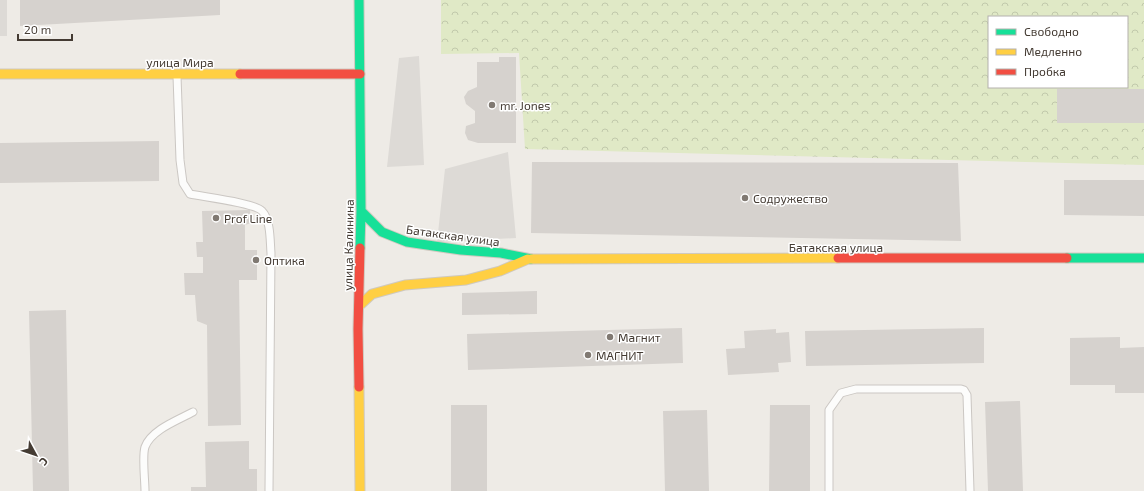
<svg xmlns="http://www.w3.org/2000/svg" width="1144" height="491" viewBox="0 0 1144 491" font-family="'Exo 2',sans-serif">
<defs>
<pattern id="park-crowns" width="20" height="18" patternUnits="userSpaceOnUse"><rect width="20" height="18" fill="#e0e9c6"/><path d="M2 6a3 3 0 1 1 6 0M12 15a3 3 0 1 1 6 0" fill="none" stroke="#c1c9ab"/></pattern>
</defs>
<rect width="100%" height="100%" fill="#eeebe6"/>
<path fill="url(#park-crowns)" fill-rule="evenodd" d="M441,0H1144V165L525,149L519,53L441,54ZM989,17H1127V87H989Z"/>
<path fill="#dddad6" d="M0,0H7V36H0Z
M419,56L424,165L387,167L399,58Z
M508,152L516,238L437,242L445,169Z"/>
<path fill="#d6d2ce" d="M20,0H220V15L20,26Z
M499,57H516V143H478L468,140L465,133L466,126L475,123V111L466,104L464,97L468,91L477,87V62H499Z
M1057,89H1144V123H1057Z
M159,141V181L0,183V143Z
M532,162L958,163L961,241L531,233Z
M1064,180H1144V216L1064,215Z
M250,210L251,223L245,225V250H257V280H239L241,425L208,426L207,325L197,321L195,295H185L184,273H203V257H197L196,242H203L202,211Z
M537,291V314L462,315V293Z
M66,310L69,491H33L29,311Z
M682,328L683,363L468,370L467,334Z
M984,328V363L806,366L805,331Z
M776,329V333L789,332L791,362L778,363L779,372L728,375L726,349L745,348L744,331Z
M1120,337V348L1144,347V393H1115V385H1070V338Z
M1020,401L1023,491H988L985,402Z
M451,405H487V491H451Z
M770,405H810V491H769Z
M707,410L709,491H665L663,411Z
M249,441V469H257V491H191V487H206L205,442Z"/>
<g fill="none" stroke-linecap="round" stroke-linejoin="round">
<g stroke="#cbc7c3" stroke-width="9">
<path id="lane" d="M177,76L180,160L183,183L190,194C204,197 255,203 262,211C271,220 270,242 271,253L269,491
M145,491C145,480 142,456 145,447C151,430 178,420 193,412
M829,491V410L841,393L856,389H961L964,390L967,395L970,491"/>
</g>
<g stroke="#cfc9bf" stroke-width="11">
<path id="fast" d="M359,0L361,211L360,248
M361,211L382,232L407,242L461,250L501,253L531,259
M1067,258H1144"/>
</g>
<g stroke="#cfc9bf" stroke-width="11">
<path id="slow" d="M0,74H240
M531,259L838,258
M359,306L372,294L405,285L466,280L500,271L528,259
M359,387L360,491"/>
</g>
<g stroke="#cfc9bf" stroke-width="11">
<path id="jam" d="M240,74H360
M838,258H1067
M359,387L358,329L360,248"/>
</g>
<use href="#lane" stroke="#fcfcfb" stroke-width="7"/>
<use href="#fast" stroke="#16e098" stroke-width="9"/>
<use href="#slow" stroke="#ffcf43" stroke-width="9"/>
<use href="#jam" stroke="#f24e42" stroke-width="9"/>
</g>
<g fill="#807972" stroke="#fff" stroke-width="1.5">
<circle cx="492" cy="105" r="4"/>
<circle cx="745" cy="198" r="4"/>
<circle cx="216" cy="218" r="4"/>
<circle cx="256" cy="260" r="4"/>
<circle cx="610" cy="337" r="4"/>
<circle cx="588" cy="355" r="4"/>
</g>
<g text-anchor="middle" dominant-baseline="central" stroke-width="3" stroke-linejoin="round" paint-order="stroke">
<g font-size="12" fill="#443b33" stroke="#fff">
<text x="180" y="62">улица Мира</text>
<text transform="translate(453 235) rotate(8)">Батакская улица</text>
<text transform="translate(348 245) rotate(-89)">улица Калинина</text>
<text x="836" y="247">Батакская улица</text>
</g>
<g font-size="12" fill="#443b33" stroke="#fff" text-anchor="start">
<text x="500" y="105">mr. Jones</text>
<text x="753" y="198">Содружество</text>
<text x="224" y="218">Prof Line</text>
<text x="264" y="260">Оптика</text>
<text x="618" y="337">Магнит</text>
<text x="596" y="355">МАГНИТ</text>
</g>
</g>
<rect x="988" y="16" width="140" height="72" fill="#ffffff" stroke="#b4b1ad"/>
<rect x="996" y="29" width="20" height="6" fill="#16e098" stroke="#b4b1ad"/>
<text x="1024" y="36" font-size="12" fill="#443b33">Свободно</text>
<rect x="996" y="49" width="20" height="6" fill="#ffcf43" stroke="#b4b1ad"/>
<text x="1024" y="56" font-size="12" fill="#443b33">Медленно</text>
<rect x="996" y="69" width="20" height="6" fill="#f24e42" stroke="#b4b1ad"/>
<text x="1024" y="76" font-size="12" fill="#443b33">Пробка</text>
<g transform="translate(36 455) rotate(130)" stroke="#ffffff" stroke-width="3" paint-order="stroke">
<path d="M0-3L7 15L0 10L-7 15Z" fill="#443b33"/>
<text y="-6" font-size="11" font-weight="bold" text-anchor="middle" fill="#443b33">С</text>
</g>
<path d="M18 34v6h54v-6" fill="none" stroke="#443b33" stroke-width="2"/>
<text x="24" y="34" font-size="12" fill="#443b33" stroke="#ffffff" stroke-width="3" paint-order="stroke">20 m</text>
</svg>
